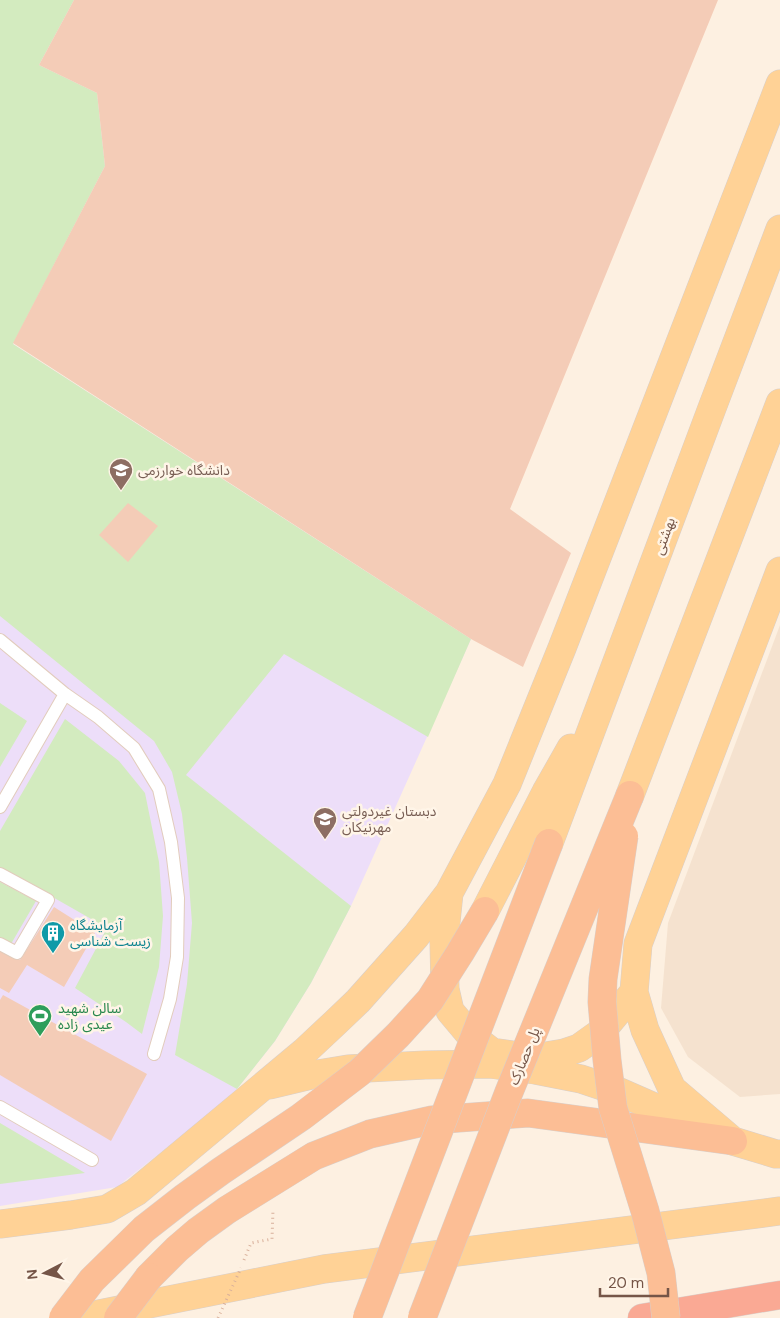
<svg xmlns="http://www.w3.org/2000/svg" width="780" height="1318" viewBox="0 0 780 1318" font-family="'DM Sans','Noto Sans Arabic',sans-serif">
<rect width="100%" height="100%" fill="#fdf0e1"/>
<path fill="#f5e2cf" d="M780,625V1094L740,1097L688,1057L661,1008L668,923Z"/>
<path fill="#eddef9" d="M0,0H74L39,65L97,93L105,166L13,344L471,639L351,906L311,983L275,1041L237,1089L198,1123L117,1187L0,1206Z"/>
<path fill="#d3ebbf" d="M0,0H74L39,65L97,93L105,166L13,344L471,639L428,737L284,654L186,775L351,906L311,983L275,1041L237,1089L175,1055L187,984L192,923L187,858L182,814L172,772L154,741L0,616Z
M0,703L27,721L0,767Z
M65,719L119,761L145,793L159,862L163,916L159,967L142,1034L126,1022L75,988L107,928L0,867V831Z
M0,882L36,901L11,944L0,938Z
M0,1123L85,1173L0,1184Z"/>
<path fill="#f4ccb7" d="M74,0H718L510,509L571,553L523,667L471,639L13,343L105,166L97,93L39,65Z
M128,503L158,526L128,562L99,535Z
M54,907L95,933L64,987L27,965L9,993L0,988V948L20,960Z
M3,995L147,1074L111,1141L0,1075V1000Z"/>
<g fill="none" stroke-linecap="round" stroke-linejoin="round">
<g stroke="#e2ccbc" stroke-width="14">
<path id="service" d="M0,640L65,694L98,717L134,748L159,789L171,842L178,898L177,957L170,999L154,1054
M0,807L65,694
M0,874L48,900L17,953L0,944
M0,1107L92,1160"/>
</g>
<g stroke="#d8cfcb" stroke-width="29">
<path id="primary" d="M780,571L638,944L634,992L645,1030L672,1089L733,1141L776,1154H780
M630,795L780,403
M549,843L712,408L780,229
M449,893L444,941L445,989L450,1011L471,1036L492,1052L513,1055L540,1057L564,1053L579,1048L600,1033L634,992
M485,911L546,792L571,748
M270,1085L312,1075L348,1069L425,1065L490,1064L535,1070L581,1079L620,1092L709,1131
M0,1224L71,1215L107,1209L136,1192L304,1052L335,1023L358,1001L416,936L449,893L507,784L562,648L780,84
M79,1318L324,1269L780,1211"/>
</g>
<g stroke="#d8cfcb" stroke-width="29">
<path id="trunk" d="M149,1277L177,1249L198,1231L227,1210L314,1156L370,1134L432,1120L528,1113L733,1141"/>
</g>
<g stroke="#d8cfcb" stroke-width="29">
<path id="motorway" d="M642,1318L780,1295"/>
</g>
<path stroke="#d8af9a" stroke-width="3" stroke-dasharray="1 4" stroke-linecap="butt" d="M244,1260L251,1243L272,1239L273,1210"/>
<use href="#service" stroke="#fff" stroke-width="12"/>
<use href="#primary" stroke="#ffd296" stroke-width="28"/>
<use href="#trunk" stroke="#fcbe95" stroke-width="28"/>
<use href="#motorway" stroke="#faa994" stroke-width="28"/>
<g stroke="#d8cfcb" stroke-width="29" stroke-linecap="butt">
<path id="trunk-bridge" d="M624,836L603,979L602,1002L607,1060L613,1108L645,1211L661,1273L666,1318
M63,1318L92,1280L144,1229L185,1197L221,1171L301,1117L360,1072L398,1035L430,1000L460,953L485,911
M118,1318L149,1277
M367,1318L549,843
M422,1318L509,1092L630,795"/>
</g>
<path stroke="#d8af9a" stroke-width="3" stroke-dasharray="1 4" stroke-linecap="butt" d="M218,1318L241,1268"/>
<use href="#trunk-bridge" stroke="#fcbe95" stroke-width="28"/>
</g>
<defs>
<g id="university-pin" transform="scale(1.25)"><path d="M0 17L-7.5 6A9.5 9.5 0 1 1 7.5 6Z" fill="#8d6e63" stroke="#fff5e8"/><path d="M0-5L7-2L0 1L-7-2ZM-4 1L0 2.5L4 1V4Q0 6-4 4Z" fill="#fff"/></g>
<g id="school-pin" transform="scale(1.25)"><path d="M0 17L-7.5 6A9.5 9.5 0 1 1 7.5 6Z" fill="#8d6e63" stroke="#fff5e8"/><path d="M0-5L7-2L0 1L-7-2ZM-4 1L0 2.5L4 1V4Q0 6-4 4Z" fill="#fff"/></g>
<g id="building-pin" transform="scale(1.25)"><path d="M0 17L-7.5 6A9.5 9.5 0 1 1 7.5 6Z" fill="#0f9aa8" stroke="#fff5e8"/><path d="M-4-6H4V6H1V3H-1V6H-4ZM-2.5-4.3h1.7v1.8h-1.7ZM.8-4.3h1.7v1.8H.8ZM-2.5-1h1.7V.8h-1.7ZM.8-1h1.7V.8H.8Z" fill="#fff"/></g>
<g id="stadium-pin" transform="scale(1.25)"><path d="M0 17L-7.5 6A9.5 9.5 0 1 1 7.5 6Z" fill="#2e9e5b" stroke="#fff5e8"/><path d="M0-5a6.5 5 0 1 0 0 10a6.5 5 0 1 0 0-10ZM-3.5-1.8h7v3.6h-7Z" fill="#fff"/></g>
</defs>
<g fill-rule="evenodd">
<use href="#university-pin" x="121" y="470"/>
<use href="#school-pin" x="325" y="819"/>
<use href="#building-pin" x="53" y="933"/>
<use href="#stadium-pin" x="40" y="1016"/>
</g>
<g text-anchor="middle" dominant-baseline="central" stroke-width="5" stroke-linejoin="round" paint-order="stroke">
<g font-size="14" fill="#785e54" stroke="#fff5e8" text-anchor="start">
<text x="138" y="470">دانشگاه خوارزمی</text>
<text x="342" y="811">دبستان غیردولتی<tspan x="342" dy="16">مهرنیکان</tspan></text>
</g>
<g font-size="14" fill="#755547" stroke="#fff5e8">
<text transform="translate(664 536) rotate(-70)">بهشتى</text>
<text transform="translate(524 1056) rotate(-68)">پل حصارک</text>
</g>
<g font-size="14" fill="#0d838f" stroke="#fff5e8" text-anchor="start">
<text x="70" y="925">آزمایشگاه<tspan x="70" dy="16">زیست شناسی</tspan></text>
</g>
<g font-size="14" fill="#27864d" stroke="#fff5e8" text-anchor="start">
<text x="58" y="1008">سالن شهید<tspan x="58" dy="16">عیدی زاده</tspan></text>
</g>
</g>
<g transform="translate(45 1273) rotate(264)" stroke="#fff5e8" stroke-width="4" paint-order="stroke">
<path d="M0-4L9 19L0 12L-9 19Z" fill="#755547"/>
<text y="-8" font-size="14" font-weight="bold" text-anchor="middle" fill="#755547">N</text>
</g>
<path d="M600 1288v8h68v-8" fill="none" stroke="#755547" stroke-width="2.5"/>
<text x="608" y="1288" font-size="15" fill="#755547" stroke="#fff5e8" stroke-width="4" paint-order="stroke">20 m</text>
</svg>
